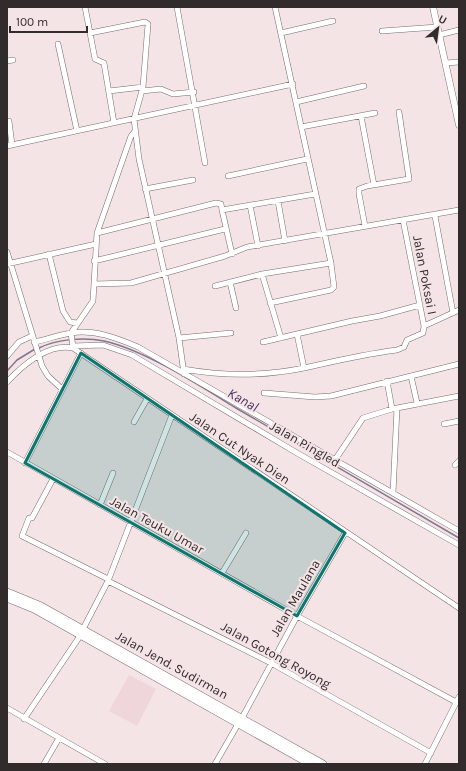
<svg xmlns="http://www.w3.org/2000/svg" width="466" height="771" viewBox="0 0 466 771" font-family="Karla,sans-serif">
<rect width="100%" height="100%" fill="#f5e4e6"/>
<path fill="#efd6da" d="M129,675L156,689L137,726L109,711Z"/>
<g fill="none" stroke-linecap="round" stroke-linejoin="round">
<path stroke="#807790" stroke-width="1.5" d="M39,348C57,339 84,337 104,341C145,350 200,386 236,408C311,451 385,495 459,538
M7,371L17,360L35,349"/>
<g stroke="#796b6d" stroke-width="6">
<path id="minor" d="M85,7L95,59L104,63L114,123
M177,7L205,163
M382,31L437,27
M90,33L145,22L148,24L143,87L134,119L139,159L179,338L184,374
M281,33L333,21
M439,35L459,30
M58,44L77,131
M7,61L13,60
M446,63L459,62
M109,91L143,87
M142,91L161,89L173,94L194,92
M296,102L364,86
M361,116L374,185
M9,121L12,145
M301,127L375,113
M7,146L293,84
M228,176L307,159
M145,189L193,180
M278,201L285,241
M250,205L258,246
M222,210L232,254
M435,216L453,313
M365,226L359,194V189L367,186L409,179L399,112
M97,233L216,203L221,204L222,210L315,194
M7,252L42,366L48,376L62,389
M49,254L63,311L70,322L77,323
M94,261L225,229
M7,264L96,244
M262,274L281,338
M230,282L236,308
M94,284L131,283L225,256L247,247L459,210
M215,286L262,274L331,263
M270,303L331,290L334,287L331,263L275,7
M424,326L459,310
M297,334L304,368
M179,338L231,333
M34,342C46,340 58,335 71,333C94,329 117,338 138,347L459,531
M263,342L352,321L380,316L420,305
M72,346L103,345L132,355L297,453L459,545
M73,347L71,333L93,301L97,233L131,136L135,131
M7,356L19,342L32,336
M183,369C222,376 265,376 304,368C335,361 365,354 397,350L404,347L407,340L423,333L424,326L403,220
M411,376L417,403
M387,381L392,409
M7,382C22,366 48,343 73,348L459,608
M264,393L315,397L331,396L459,364
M134,422L147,399
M444,424L459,421
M7,452L297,616L456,702
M335,460L363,418L392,409L459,396
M25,463L81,353
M455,465L459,461
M53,479L32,518H29L22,536L108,579
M393,493L397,408
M100,505L113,473
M222,573L246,533
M108,581L271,663L431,753
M83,629L108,581L172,415
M7,708L105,764
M242,718L297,616L345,533
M24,719L80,636
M44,764L59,738
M215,764L238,724
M425,764L459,697"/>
</g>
<g stroke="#796b6d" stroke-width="7">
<path id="major" d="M433,7L459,125"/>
</g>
<g stroke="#796b6d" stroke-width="8">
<path id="highway" d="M7,592L41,606L323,764
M7,598L34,609L310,764"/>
</g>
<use href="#minor" stroke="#fff" stroke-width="5"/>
<use href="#major" stroke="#fff" stroke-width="6"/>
<use href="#highway" stroke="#fff" stroke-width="7"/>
</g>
<path fill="#0f766e" fill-opacity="0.2" stroke="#0f766e" stroke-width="3" stroke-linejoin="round" d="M81,353L345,533L297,616L25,463Z"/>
<g text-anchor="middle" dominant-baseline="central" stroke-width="4" stroke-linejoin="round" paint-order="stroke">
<g font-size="13" fill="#312b2c" stroke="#f5e4e6">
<text transform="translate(425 275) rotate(79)">Jalan Poksai I</text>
<text transform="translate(305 444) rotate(30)">Jalan Pingled</text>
<text transform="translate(240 448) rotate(34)">Jalan Cut Nyak Dien</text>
<text transform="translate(157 525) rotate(29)">Jalan Teuku Umar</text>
<text transform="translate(295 598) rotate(-60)">Jalan Maulana</text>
<text transform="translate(276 655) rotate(29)">Jalan Gotong Royong</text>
<text transform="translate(172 665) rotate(29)">Jalan Jend. Sudirman</text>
</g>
<g font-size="14" font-style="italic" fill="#433161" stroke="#f5e4e6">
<text transform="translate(243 400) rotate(30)">Kanal</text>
</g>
</g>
<rect width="466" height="771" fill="none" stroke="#312b2c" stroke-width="16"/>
<g transform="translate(438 28) rotate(29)" stroke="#f5e4e6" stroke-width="3" paint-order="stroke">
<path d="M0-3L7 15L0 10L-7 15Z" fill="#312b2c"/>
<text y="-6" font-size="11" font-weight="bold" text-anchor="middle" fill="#312b2c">U</text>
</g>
<path d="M10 26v6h77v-6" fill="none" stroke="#312b2c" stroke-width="2"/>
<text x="16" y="26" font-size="12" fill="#312b2c" stroke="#f5e4e6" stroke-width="3" paint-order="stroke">100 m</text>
</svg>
